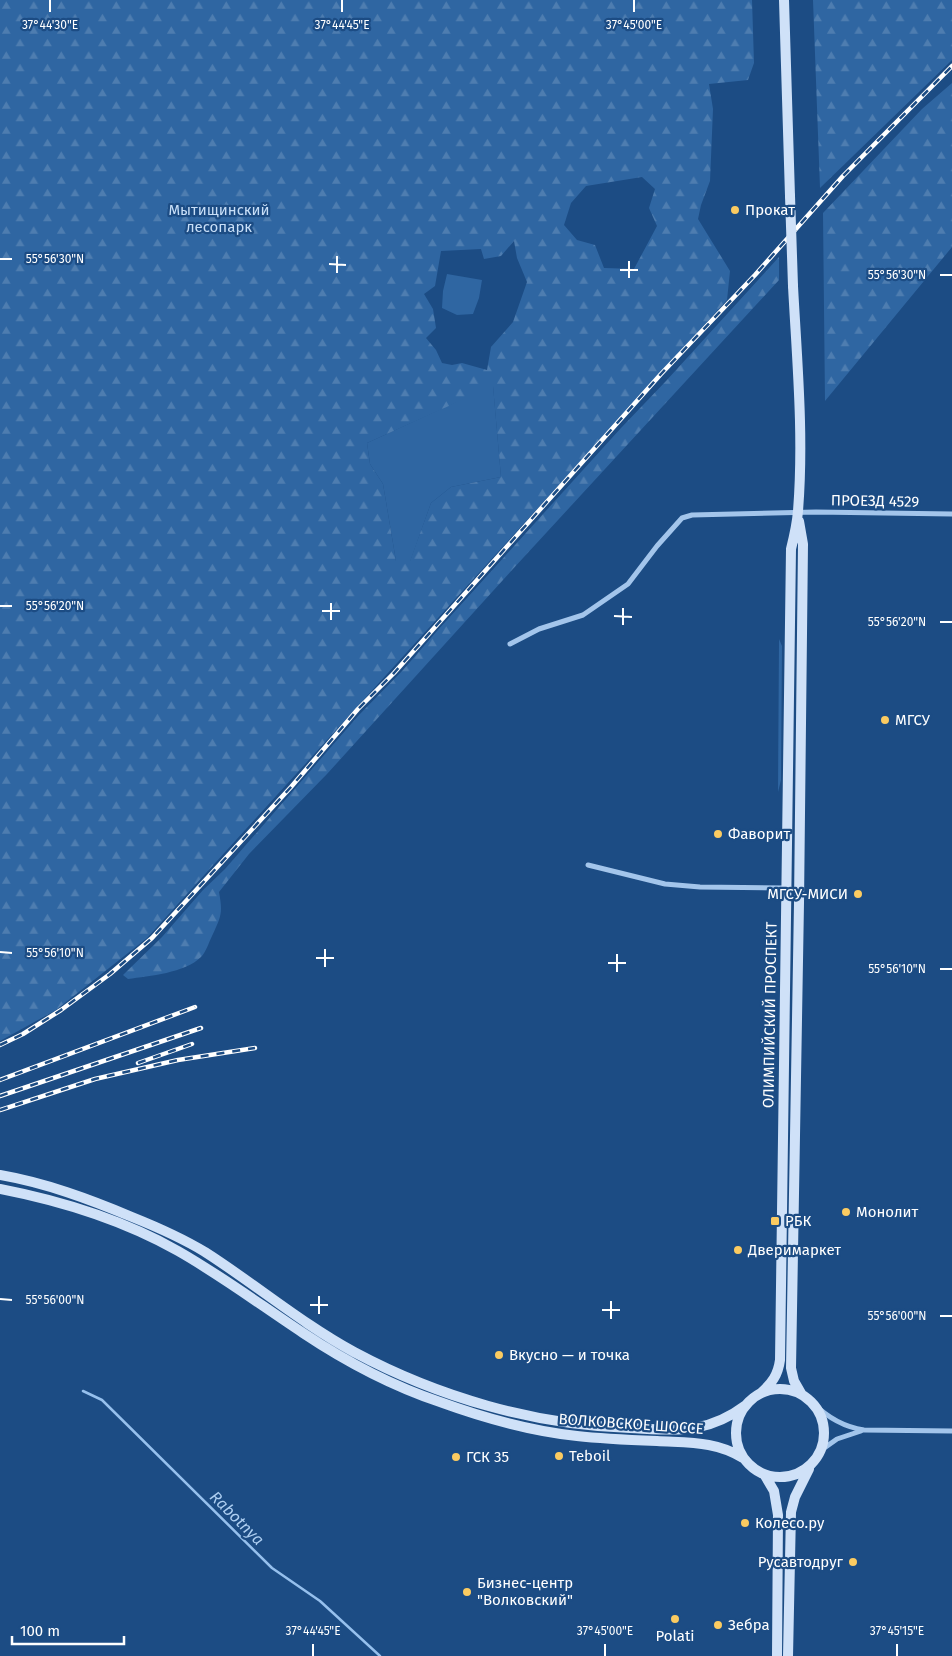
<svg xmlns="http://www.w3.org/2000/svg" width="952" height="1656" viewBox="0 0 952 1656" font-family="'Fira Sans',sans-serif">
<defs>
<pattern id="forest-firs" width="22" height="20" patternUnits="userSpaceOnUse" patternTransform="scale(1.25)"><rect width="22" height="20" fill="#2f66a2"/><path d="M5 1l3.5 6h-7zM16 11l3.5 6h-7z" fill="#4e7db0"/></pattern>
</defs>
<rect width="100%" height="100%" fill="#1c4c84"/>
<path fill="#2f66a2" d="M447,274L482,280L479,298L473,314L457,315L442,308L443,291Z
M493,385L501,477L451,487L431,503L410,562L396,561L383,484L370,464L367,443Z
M779,639L782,646L781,780L778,792Z"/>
<path fill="url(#forest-firs)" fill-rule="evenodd" d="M0,0H752L754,63L748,80L709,84L713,109L710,181L701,205L698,219L730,271L727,300L147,938L56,1010L0,1041ZM642,177L655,189L649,208L657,226L634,269L604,268L595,245L577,240L564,225L571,203L586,186ZM514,241L517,258L527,282L513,322L491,347L487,370L462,363L452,365L442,363L436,350L426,338L436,328L433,309L424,294L435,286L441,251L481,249L484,259L501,256ZM493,386L501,477L451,487L431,503L410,561H396L383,484L370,464L367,443Z
M813,0H952V60L820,188Z
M952,83V247L825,401L823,213L922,109Z
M779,257V280L512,570L327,774L249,854L219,892C223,914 221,916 212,936C209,942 206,952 201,957C185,973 149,976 128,979L123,975L162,937L203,890L225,869L358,716L403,670L437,631L621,428L666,381Z"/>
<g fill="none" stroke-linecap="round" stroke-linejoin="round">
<path stroke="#96c0ed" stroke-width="2.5" d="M83,1391L102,1400L272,1568L320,1601L380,1656"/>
<path stroke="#a3c5eb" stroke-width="5" d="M510,644L539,629L583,615L628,584L657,546L682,518L692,515L816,512L952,514
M588,865L665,884L700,887L787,888
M813,1403C828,1418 844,1427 864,1430L952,1431
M820,1451L837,1439L861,1431"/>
<path stroke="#cfe1f8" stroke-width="10" d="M784,0L790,196
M799,521L803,544L799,903L791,1368L794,1381L802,1395
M0,1175C46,1183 89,1199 132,1217C157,1227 182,1238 205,1252C255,1284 301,1323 354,1352C438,1397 534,1425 630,1428C676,1430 706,1435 746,1405
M0,1189C62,1201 123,1220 178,1251C222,1276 262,1306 303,1333C345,1361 392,1386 440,1402C484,1418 530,1431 577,1436C603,1439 630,1440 657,1441C688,1443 716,1441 743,1458
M736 1433a44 44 0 1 1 88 0a44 44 0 1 1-88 0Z
M761,1393C772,1383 778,1375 780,1360L791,549C794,537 797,524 798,511C804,436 797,361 793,286
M764,1474L774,1491L778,1515L777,1656
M788,1656L791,1512L795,1497L809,1469"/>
<g stroke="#fff" stroke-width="4.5">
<path id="rail" d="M0,1045L23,1034L61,1010L110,974L152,938L291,787L358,709L394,673L661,374L755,275L843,176L952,66
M138,1063L192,1044
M0,1080L195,1007
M0,1096L201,1028
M0,1110L95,1079L178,1060L255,1048"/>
</g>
<use href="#rail" stroke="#1c4c84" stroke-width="2.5" stroke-dasharray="8" stroke-linecap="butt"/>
<path stroke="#cfe1f8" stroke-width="10" d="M790,196L793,286"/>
</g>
<path fill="none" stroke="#fff" stroke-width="2" d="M50,12V0M342,12V0M634,12V0M0,259H12M329,264L346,265M620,270H638M337,273V256M940,275H952M629,278V261M0,606H12M322,611H340M614,616L632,617M331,620V603M940,622H952M623,625V608M0,952L12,953M316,958H334M608,963H626M325,967V949M940,969H952M617,972V954M0,1299L12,1300M310,1305H328M602,1310H620M319,1314V1296M940,1316H952M611,1319V1301M313,1656V1644M605,1656V1644M897,1656V1644"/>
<g fill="#fbcb61" stroke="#1c4c84" stroke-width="2">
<circle cx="735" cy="210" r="5"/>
<circle cx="885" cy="720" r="5"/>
<circle cx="718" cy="834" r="5"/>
<circle cx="858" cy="894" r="5"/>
<circle cx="846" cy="1212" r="5"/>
<rect x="770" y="1216" width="10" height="10" rx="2.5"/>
<circle cx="738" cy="1250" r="5"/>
<circle cx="499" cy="1355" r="5"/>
<circle cx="559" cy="1456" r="5"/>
<circle cx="456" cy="1457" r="5"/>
<circle cx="745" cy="1523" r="5"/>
<circle cx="853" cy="1562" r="5"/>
<circle cx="467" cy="1592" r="5"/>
<circle cx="675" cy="1619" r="5"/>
<circle cx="718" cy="1625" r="5"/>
</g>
<g text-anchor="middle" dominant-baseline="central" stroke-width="4.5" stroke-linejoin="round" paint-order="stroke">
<g font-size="15" fill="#c8dff8" stroke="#1c4c84">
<text x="219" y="210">Мытищинский<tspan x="219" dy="17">лесопарк</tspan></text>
</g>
<g font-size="15" fill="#fff" stroke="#1c4c84" text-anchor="start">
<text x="745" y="210">Прокат</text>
<text x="895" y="720">МГСУ</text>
<text x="728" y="834">Фаворит</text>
<text x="848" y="894" text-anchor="end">МГСУ-МИСИ</text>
<text x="856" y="1212">Монолит</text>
<text x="785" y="1221">РБК</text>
<text x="748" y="1250">Дверимаркет</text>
<text x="509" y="1355">Вкусно — и точка</text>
<text x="569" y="1456">Teboil</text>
<text x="466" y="1457">ГСК 35</text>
<text x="755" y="1523">Колесо.ру</text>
<text x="843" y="1562" text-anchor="end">Русавтодруг</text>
<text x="477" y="1583">Бизнес-центр<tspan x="477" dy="17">"Волковский"</tspan></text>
<text x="728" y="1625">Зебра</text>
<text x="675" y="1636" text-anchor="middle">Polati</text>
</g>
<g font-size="15" fill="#fff" stroke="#1c4c84">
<text transform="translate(875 501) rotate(1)">ПРОЕЗД 4529</text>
<text transform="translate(770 1015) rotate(-89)">ОЛИМПИЙСКИЙ ПРОСПЕКТ</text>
<text transform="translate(631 1424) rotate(4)">ВОЛКОВСКОЕ ШОССЕ</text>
</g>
<g font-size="16" font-style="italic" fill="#aecff2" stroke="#1c4c84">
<text transform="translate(237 1518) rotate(45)">Rabotnya</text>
</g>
</g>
<g font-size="12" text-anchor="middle" fill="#fff" stroke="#1c4c84" stroke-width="4.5" stroke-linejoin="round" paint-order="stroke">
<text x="50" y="29">37°44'30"E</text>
<text x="342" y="29">37°44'45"E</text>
<text x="634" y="29">37°45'00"E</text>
<text x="55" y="263">55°56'30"N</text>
<text x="897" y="279">55°56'30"N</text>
<text x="55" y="610">55°56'20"N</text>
<text x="897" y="626">55°56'20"N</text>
<text x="55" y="957">55°56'10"N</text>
<text x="897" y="973">55°56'10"N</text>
<text x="55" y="1304">55°56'00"N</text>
<text x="897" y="1320">55°56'00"N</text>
<text x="313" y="1635">37°44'45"E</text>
<text x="605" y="1635">37°45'00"E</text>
<text x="897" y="1635">37°45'15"E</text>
</g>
<path d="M12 1636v8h112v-8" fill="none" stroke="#ffffff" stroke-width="2.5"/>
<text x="20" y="1636" font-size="15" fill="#ffffff" stroke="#1c4c84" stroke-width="4" paint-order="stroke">100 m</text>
</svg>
